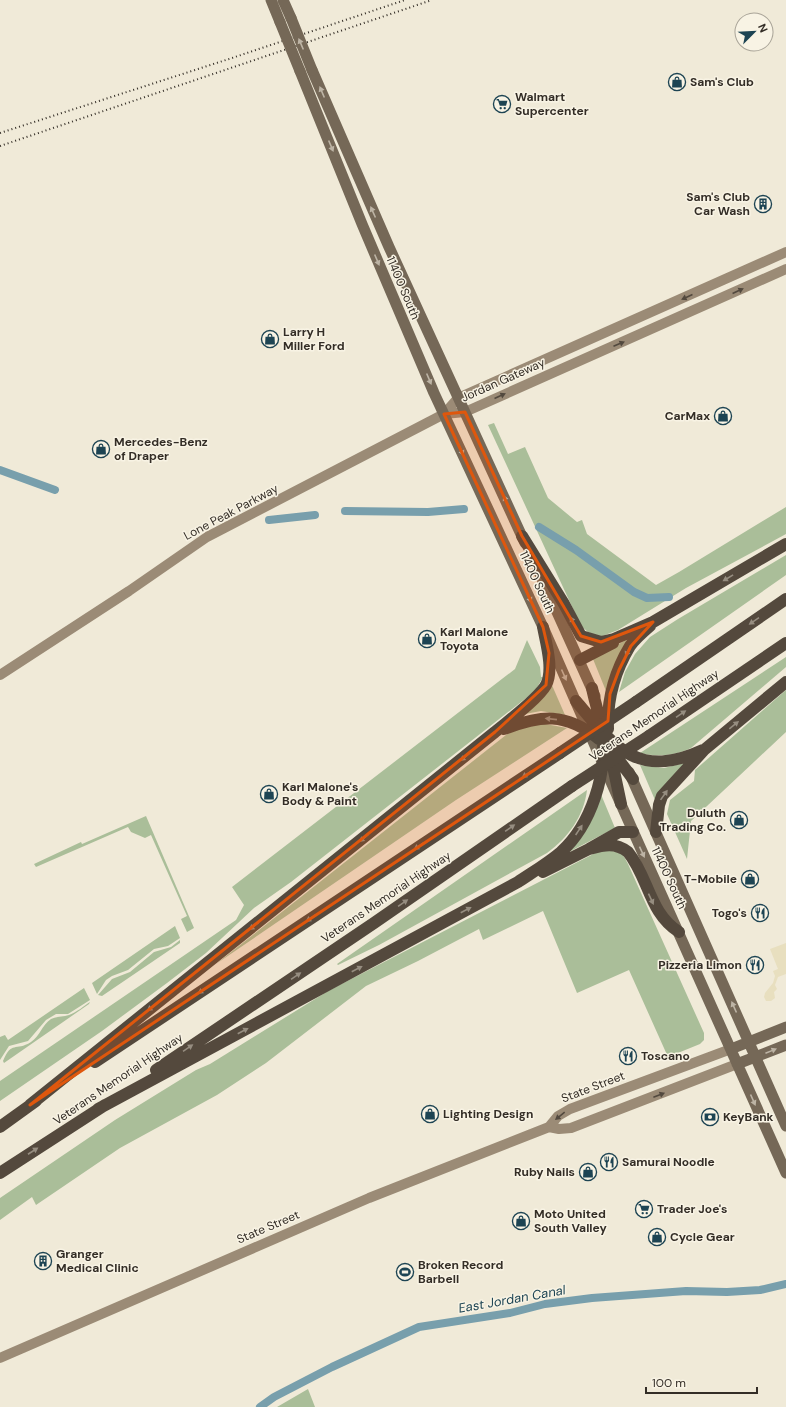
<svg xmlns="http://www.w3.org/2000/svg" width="786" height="1407" viewBox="0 0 786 1407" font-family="'DM Sans',sans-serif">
<rect width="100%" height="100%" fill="#f0ead8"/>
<path fill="#aabe99" d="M494,423L508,454L525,447L548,498L577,522L582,520L587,534L656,585L679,572L786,507V534L686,588L618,630L600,637L588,632L581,626L488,425Z
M786,555V575L619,692L625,672L635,654L650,637L678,619Z
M636,634L606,691L593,659Z
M527,640L540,667L541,677H543L535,691L291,882L254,908L206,953L167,983L102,1031L0,1101V1081L236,920L244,905L232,887L515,669Z
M786,657V667L691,748C674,756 658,757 640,753Z
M551,683L565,715L541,711L525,714Z
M786,690V732L691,821L687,859L667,814L670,800L694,781L695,770Z
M540,723L567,728L456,800L216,964L506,735L517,729Z
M688,762L655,800L640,765L664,768Z
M587,790C584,816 568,838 547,853L379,945L338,965L337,964Z
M600,792L615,828L567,853Z
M146,816L194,928L187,932L181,919L187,916L151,835L145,838L131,832L128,827L36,867L34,864L81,842L82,844Z
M603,849L622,853L628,864L704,1033V1040L700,1044L668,1057L629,970L577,993L543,911L483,940L479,929L418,961L366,986L266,1063L217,1095L120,1148L36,1205L32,1197L0,1220V1198L115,1120L196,1070L210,1064L328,991Z
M175,926L180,938L168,946L154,949L128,970L112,976L106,980L97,994L92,983Z
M180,940V943L102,996L98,995L112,979L130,972L154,952L171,947Z
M84,988L90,1000L68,1014H56L46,1020L28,1041L9,1046L0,1060V1037L5,1035L8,1040Z
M90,1002L89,1004L4,1063L3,1061C12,1040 15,1052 31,1042C40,1036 42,1025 51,1019C57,1016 63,1017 69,1015C77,1012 84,1006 90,1002Z
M308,1389L315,1407H277Z"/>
<path fill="#e8dfbf" d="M786,943V974L778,977L775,985L777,989L774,992L775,998L771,1001H766L764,997L765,993L773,983L775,976L773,971L778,969L770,949Z"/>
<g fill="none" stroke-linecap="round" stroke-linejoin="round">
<path stroke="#789fac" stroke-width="8" d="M0,470L55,490
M345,511L428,512L464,509
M269,520L315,515
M539,527L576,550L634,592L647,598L669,597
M260,1407L274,1397L332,1367L419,1327L510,1313L545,1304L592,1298L686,1291L727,1292L760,1290L786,1284"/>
<path stroke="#9b8b76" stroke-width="10" d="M444,414L465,412L786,269
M0,675L129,591L207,537L444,414L458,398L786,252
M549,1127L558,1116L570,1109L731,1049
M0,1358L369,1198L549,1127L559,1129L571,1128L737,1064"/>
<path stroke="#756857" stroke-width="11" d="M271,0L280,22
M283,0L291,18
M312,70L389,247L525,543
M300,71L362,224L434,393L543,627L603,764L786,1173
M538,570L595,696
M629,772L786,1126
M731,1049L786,1027
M737,1064L786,1045"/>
<path stroke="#54493d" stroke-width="12" d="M522,536L564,604L581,636L601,642L614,639L653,622L786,544
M580,660L613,643
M576,701C614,747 638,780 703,750
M636,702L786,599
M504,729C541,715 565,712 599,739
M608,729C607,700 615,671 630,646C635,639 643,632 650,626
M649,736L786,643
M612,751L633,779
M610,752L621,804
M656,832L659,805L662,796L704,750L786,682
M589,849C604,845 615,842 628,852C649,878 649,913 679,932
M543,872L589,849L619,832H633
M95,1062L560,753
M156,1070L374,923L572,786
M30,1105L495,732C508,721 538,699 546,685C554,670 546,643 543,627
M98,1109L518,882C533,872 548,863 561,852C591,825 608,773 602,732C600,717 595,703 592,688
M0,1127L36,1101
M0,1173L105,1105"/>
<path stroke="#332d26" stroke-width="2" stroke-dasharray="1 3" stroke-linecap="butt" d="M0,133L232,58L405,0
M0,146L432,0"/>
<path stroke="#756857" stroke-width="11" d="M291,18L312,70
M280,22L300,71"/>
<path stroke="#54493d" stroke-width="12" d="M560,753L636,702
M572,786L649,736"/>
</g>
<defs><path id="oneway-solid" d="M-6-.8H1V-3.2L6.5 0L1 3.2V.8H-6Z"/></defs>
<g fill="#bdb4a5">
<use href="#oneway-solid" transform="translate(301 44) rotate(-113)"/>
<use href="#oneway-solid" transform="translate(322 92) rotate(-113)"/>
<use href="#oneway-solid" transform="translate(331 146) rotate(67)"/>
<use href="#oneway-solid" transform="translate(373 212) rotate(-114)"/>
<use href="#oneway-solid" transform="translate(377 260) rotate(67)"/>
<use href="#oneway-solid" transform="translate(429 379) rotate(67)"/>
<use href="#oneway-solid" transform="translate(461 450) rotate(65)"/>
<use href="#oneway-solid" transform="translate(506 501) rotate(-115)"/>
<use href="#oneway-solid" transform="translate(529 597) rotate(65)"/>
<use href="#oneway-solid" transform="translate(564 675) rotate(66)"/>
<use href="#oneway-solid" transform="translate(642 852) rotate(65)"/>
<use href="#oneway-solid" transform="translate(734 1007) rotate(-114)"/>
<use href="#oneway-solid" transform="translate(771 1051) rotate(-22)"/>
<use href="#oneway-solid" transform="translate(753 1100) rotate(66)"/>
</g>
<g fill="#52493e">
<use href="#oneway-solid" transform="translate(738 291) rotate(-25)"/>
<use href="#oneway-solid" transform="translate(687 297) rotate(156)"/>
<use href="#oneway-solid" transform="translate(619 344) rotate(-23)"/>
<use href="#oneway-solid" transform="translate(500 396) rotate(-24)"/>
<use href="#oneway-solid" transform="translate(659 1095) rotate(-21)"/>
<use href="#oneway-solid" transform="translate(560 1116) rotate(141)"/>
</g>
<g fill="#968d80">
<use href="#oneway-solid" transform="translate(728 578) rotate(149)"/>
<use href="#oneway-solid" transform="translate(754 621) rotate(146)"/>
<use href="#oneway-solid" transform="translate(573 622) rotate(-118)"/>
<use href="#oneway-solid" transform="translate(628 651) rotate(117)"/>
<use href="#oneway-solid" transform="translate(681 714) rotate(-34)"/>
<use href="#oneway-solid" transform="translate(551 719) rotate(-174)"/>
<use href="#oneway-solid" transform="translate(734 725) rotate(-39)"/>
<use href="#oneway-solid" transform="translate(465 757) rotate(141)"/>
<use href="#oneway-solid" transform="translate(527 774) rotate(146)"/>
<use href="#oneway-solid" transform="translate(664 795) rotate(-55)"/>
<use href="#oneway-solid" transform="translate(510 828) rotate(-35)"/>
<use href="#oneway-solid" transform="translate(579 830) rotate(-56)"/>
<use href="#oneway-solid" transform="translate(364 838) rotate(141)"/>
<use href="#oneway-solid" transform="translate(419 846) rotate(146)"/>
<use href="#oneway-solid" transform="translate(651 899) rotate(65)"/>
<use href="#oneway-solid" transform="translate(403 903) rotate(-35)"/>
<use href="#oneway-solid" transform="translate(466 910) rotate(-28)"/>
<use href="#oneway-solid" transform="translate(311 918) rotate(146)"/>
<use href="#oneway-solid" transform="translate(254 926) rotate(142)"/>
<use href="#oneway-solid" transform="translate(357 969) rotate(-28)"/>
<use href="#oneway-solid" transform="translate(296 976) rotate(-34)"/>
<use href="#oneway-solid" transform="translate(203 990) rotate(146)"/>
<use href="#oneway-solid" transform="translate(152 1007) rotate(142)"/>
<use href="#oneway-solid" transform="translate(243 1031) rotate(-28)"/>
<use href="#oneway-solid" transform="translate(188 1048) rotate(-34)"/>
<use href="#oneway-solid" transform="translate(33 1151) rotate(-33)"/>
</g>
<path fill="#df570d" fill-opacity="0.2" stroke="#df570d" stroke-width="3" stroke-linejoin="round" d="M465,412L522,536L581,636L601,642L653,622L631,646L619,670L610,694L608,721L30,1105L495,732L546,685L549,653L543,627L444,414Z"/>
<defs>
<g id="shop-ring" transform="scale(0.9)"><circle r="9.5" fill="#f8f3e4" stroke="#1d4453" stroke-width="1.5"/><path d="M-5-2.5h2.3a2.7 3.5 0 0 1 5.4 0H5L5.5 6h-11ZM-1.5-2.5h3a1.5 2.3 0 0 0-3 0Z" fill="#1d4453"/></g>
<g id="supermarket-ring" transform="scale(0.9)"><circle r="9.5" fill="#f8f3e4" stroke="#1d4453" stroke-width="1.5"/><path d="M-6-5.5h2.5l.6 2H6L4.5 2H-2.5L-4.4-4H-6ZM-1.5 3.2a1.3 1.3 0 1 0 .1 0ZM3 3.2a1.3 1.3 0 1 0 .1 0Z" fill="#1d4453"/></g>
<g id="building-ring" transform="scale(0.9)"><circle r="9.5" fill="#f8f3e4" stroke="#1d4453" stroke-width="1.5"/><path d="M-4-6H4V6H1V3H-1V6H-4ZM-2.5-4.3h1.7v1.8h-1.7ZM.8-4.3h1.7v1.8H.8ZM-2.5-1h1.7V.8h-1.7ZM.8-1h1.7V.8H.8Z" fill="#1d4453"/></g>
<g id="restaurant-ring" transform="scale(0.9)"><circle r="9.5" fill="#f8f3e4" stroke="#1d4453" stroke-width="1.5"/><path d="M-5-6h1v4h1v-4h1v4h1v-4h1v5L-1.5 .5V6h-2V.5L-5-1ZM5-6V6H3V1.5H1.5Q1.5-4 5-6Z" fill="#1d4453"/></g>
<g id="bank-ring" transform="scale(0.9)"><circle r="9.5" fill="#f8f3e4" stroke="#1d4453" stroke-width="1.5"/><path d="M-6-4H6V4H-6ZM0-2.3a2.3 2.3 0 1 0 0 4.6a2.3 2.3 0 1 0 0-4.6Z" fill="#1d4453"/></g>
<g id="stadium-ring" transform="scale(0.9)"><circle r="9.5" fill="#f8f3e4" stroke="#1d4453" stroke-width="1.5"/><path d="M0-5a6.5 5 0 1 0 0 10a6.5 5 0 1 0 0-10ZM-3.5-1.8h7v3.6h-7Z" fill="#1d4453"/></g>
</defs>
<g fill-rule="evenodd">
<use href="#shop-ring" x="677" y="82"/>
<use href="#supermarket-ring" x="502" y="104"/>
<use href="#building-ring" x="763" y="204"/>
<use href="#shop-ring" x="270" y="339"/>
<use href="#shop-ring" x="723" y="416"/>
<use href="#shop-ring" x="101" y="449"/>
<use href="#shop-ring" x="427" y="639"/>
<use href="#shop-ring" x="269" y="794"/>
<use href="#shop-ring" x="739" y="820"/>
<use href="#shop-ring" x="750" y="879"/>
<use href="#restaurant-ring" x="760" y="913"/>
<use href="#restaurant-ring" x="755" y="965"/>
<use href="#restaurant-ring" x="628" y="1056"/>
<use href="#shop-ring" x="430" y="1114"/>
<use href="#bank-ring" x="710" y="1117"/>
<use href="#restaurant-ring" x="609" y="1162"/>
<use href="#shop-ring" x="588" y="1172"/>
<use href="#supermarket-ring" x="644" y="1209"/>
<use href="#shop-ring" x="521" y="1221"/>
<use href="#shop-ring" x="657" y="1237"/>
<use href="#building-ring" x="43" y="1261"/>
<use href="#stadium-ring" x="405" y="1272"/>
</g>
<g text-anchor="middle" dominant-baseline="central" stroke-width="3" stroke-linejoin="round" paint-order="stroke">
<g font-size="12" font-weight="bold" fill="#332d26" stroke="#f8f3e4" text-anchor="start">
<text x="690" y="82">Sam's Club</text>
<text x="515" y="97">Walmart<tspan x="515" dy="14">Supercenter</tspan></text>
<text x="750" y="197" text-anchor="end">Sam's Club<tspan x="750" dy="14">Car Wash</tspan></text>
<text x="283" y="332">Larry H<tspan x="283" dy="14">Miller Ford</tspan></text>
<text x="710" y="416" text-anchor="end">CarMax</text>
<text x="114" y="442">Mercedes-Benz<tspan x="114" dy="14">of Draper</tspan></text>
<text x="440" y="632">Karl Malone<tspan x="440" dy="14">Toyota</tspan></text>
<text x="282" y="787">Karl Malone's<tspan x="282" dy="14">Body &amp; Paint</tspan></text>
<text x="726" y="813" text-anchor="end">Duluth<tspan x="726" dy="14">Trading Co.</tspan></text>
<text x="737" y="879" text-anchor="end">T-Mobile</text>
<text x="747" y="913" text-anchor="end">Togo's</text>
<text x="742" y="965" text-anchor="end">Pizzeria Limon</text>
<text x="641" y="1056">Toscano</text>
<text x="443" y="1114">Lighting Design</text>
<text x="723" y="1117">KeyBank</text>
<text x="622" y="1162">Samurai Noodle</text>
<text x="575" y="1172" text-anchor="end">Ruby Nails</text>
<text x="657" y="1209">Trader Joe's</text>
<text x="534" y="1214">Moto United<tspan x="534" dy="14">South Valley</tspan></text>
<text x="670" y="1237">Cycle Gear</text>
<text x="56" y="1254">Granger<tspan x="56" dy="14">Medical Clinic</tspan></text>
<text x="418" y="1265">Broken Record<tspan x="418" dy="14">Barbell</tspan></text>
</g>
<g font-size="12" fill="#332d26" stroke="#f8f3e4">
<text transform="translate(403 288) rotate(67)">11400 South</text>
<text transform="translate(503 380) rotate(-24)">Jordan Gateway</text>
<text transform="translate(231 512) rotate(-28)">Lone Peak Parkway</text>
<text transform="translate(537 582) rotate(65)">11400 South</text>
<text transform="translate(654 715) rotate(-34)">Veterans Memorial Highway</text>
<text transform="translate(669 878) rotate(65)">11400 South</text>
<text transform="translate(386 897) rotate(-34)">Veterans Memorial Highway</text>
<text transform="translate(118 1079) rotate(-34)">Veterans Memorial Highway</text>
<text transform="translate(593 1087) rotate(-21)">State Street</text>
<text transform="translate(268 1227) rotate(-23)">State Street</text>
</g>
<g font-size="13" font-style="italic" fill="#1d4453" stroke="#f8f3e4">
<text transform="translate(512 1299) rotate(-10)">East Jordan Canal</text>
</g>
</g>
<g transform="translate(754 32) rotate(66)"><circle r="19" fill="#f8f3e4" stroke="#a9a498"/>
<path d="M0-3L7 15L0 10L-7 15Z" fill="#1d4453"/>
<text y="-6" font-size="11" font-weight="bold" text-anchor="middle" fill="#332d26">N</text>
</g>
<path d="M646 1387v6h111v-6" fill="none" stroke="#332d26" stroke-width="2"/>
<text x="652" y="1387" font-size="12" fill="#332d26" stroke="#f8f3e4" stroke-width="3" paint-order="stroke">100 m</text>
</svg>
